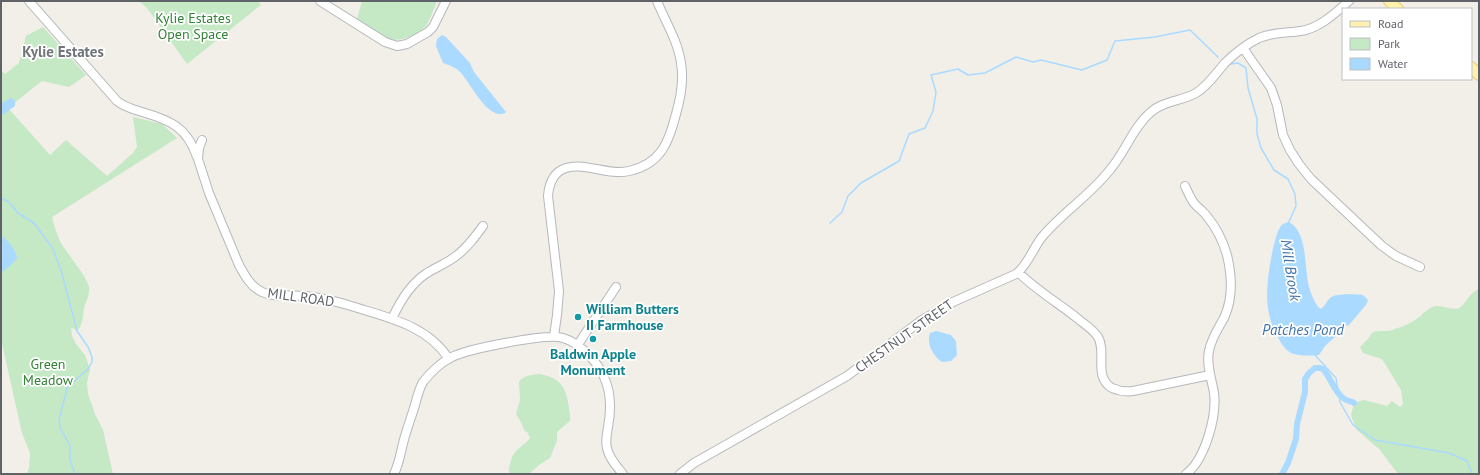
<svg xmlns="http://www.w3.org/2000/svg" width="1480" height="475" viewBox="0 0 1480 475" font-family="'PT Sans',sans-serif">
<rect width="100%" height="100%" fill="#f1efe8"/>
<path fill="#c5e8c5" d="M139,1H258L261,5L187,64L147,8Z
M362,1H437C434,8 431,17 427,24C421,35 400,42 388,39L357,19Z
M43,27L86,75L69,87L42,81L8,108L50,155L66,140L107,176L133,153L137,147L133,117L162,124L177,138L52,217C54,226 57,235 61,243C67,253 87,277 89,287C90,295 86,301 84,308C83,316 83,325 77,331L71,327L72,336L76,344L85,355L90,369L87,383L88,394L95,414L103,430L113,474H27L29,468L30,453L22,433L1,339V70L5,74L19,63L26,36Z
M1479,289V474H1398L1380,450L1356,429L1351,415L1354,403L1364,400L1387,406L1392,401L1400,407L1403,404L1401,390L1384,362L1382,359L1363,353L1360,347L1368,339L1372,333C1379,329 1387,333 1395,329C1402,327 1409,324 1415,320C1422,316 1427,308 1435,306C1443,305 1453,311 1459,308C1466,304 1469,293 1479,289Z
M539,374C561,378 566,387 569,408C569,413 571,416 570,421L557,432V440L550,458L539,465L530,473L510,474C508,470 509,468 510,464C514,447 522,449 530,438L528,433L524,430L522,424L516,414L520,400L519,382C523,375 532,375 539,374Z"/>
<path fill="#aadaff" d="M442,35L446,37L470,63L474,72L506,112L505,113C487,121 470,81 459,71C455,67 448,65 443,63L436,46L437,39Z
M12,98L15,101V106L1,116V103Z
M1289,222C1308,232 1304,268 1309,287C1311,294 1314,301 1318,307L1321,309C1325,306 1326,302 1330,298C1335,293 1356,294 1363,295L1368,300L1366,305L1349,325L1341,328L1336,336L1325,346L1319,355C1310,356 1299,356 1291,353C1286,350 1281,344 1279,339C1264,314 1266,292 1270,264C1272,255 1275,234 1281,226C1283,223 1286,223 1289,222Z
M1,236C8,240 16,250 17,258L13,263L1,273Z
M936,331L951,335L956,341L957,355L951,361L942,362C933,356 926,343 930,333Z"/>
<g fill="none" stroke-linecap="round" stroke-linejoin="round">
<path stroke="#aadaff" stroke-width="1.5" d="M1231,64L1238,63L1246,68L1248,88L1257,119V134L1261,148L1274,170L1288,179L1295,194L1296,206L1288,224
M1,198L9,202L18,213L34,223L53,249L61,270L77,331L88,347L92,357V362L88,369L71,384L67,388L59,420L60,428L70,446V460L75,474
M830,223L842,212L848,196L861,183L899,161L909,134L925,128L933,111L936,92L931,75L958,69L968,75L985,73L1016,57L1033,62L1041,60L1082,70L1107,60L1115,41L1155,37L1190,30L1218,57
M1314,354L1336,378L1340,402L1353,425L1375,440L1449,453L1467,461L1472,474"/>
<path stroke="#aadaff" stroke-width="6" d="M1282,474L1288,463L1296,439L1297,424L1305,392V379L1309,373L1315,368H1320L1323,369C1331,378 1334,391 1343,398C1346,401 1351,401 1354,403"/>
<g stroke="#b5b8bc" stroke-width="10">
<path id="minor" d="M29,1L117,101C124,107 133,109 142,112C170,120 187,127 197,157
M320,1L385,42L397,46L407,44L428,32L433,27L446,1
M1243,48L1271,88L1277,105L1283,135L1290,150L1299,164L1311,179L1382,246L1396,256L1420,267
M202,140L199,148L198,159L209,193L239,265C245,276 251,287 262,292C275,298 291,294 305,296C324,298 343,303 361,309C394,319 429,328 449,359
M1185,186C1187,190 1189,195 1192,200C1195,206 1202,210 1206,215C1216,227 1223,241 1227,255C1232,276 1233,299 1224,318C1218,329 1211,339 1209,351C1206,365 1212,380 1214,393C1217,416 1205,460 1186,474
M1018,272C1035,289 1058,303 1077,318C1084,324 1093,329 1098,337C1107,352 1093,377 1112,388C1119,391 1126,392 1133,391L1210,375
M392,319C400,301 410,284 427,273C437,267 447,263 456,256C467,248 475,237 483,226
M554,336L557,315L559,291L548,196C549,184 553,172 566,168C586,162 608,176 629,171C661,164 669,142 676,114C681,97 684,81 681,63C678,41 665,21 657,1
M577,346L616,287
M394,474C400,462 401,449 405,436C408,426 412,415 415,405C417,397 419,389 423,382C430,373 441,363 450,358C466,349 547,333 563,338C580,343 597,361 604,377C611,392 611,411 608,427C607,434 605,441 607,448C609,458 617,467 623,474
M680,474L694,463L847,376L922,320L953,302L1016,274C1028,265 1033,248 1042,237C1062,213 1089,196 1109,171C1125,153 1133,127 1151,112C1163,101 1182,101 1196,93C1208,86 1216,73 1225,63C1235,53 1247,44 1259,38C1273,32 1287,33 1301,31C1320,28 1335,13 1349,1"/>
</g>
<g stroke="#f2c960" stroke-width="12">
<path id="major" d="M1389,1L1398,9
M1471,67L1479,75"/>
</g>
<use href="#minor" stroke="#fff" stroke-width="8"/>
<use href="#major" stroke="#fff2af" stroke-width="10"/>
</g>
<g fill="#0f9aa8" stroke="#fff" stroke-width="1.5">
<circle cx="578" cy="317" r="4"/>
<circle cx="593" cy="339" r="4"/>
</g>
<g text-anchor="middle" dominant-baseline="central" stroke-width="3.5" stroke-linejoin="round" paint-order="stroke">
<g font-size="14" fill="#348238" stroke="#fff">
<text x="193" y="18">Kylie Estates<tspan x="193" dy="16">Open Space</tspan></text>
<text x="48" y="364">Green<tspan x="48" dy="16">Meadow</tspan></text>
</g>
<g font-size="14" fill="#5f6368" stroke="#fff">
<text transform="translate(301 297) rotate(8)">MILL ROAD</text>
<text transform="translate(904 336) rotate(-35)">CHESTNUT STREET</text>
</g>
<g font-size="14" font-weight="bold" fill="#0d838f" stroke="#fff" text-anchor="start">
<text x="586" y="309">William Butters<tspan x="586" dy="16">II Farmhouse</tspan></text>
<text x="593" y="354" text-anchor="middle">Baldwin Apple<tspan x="593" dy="16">Monument</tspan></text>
</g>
<g font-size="15" font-weight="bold" fill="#70757a" stroke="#fff">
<text x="63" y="51">Kylie Estates</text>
</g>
<g font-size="15" font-style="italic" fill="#4174aa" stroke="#fff">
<text transform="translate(1291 270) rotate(81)">Mill Brook</text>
<text x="1303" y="329">Patches Pond</text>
</g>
</g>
<rect width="1480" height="475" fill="none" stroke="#5f6368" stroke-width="4"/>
<rect x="1342" y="8" width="130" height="72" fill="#ffffff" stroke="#bfc1c3"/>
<rect x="1350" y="21" width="20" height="6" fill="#fff2af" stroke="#bfc1c3"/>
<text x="1378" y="28" font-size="12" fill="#5f6368">Road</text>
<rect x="1350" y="38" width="20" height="12" fill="#c5e8c5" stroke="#bfc1c3"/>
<text x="1378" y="48" font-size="12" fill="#5f6368">Park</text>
<rect x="1350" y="58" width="20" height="12" fill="#aadaff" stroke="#bfc1c3"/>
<text x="1378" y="68" font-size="12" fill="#5f6368">Water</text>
</svg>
